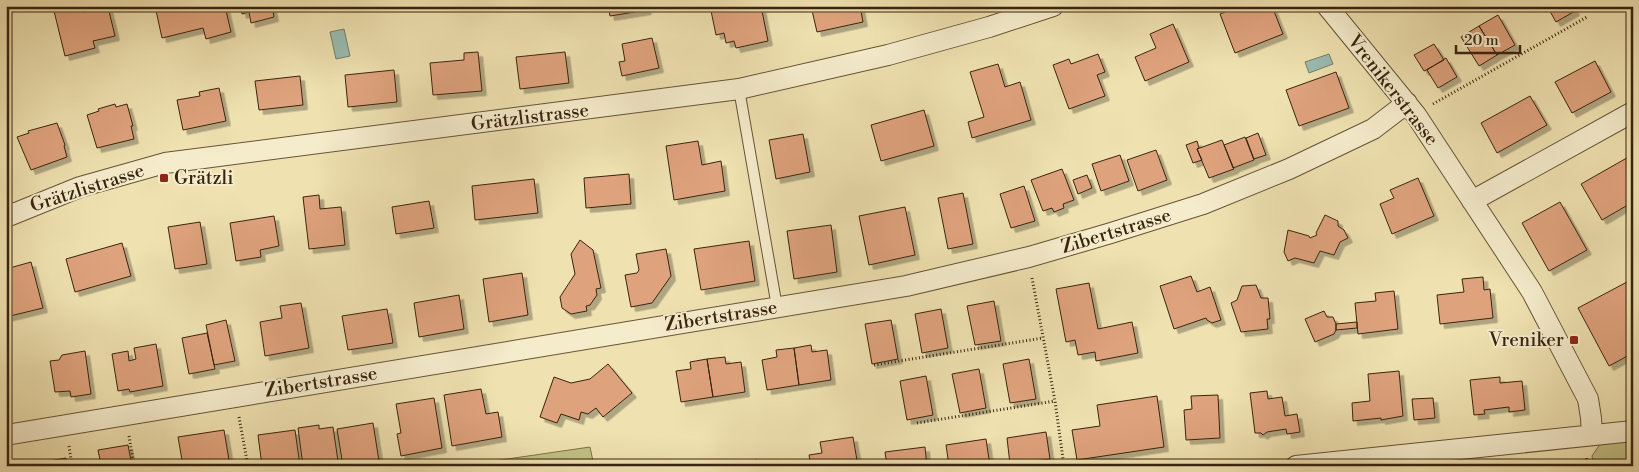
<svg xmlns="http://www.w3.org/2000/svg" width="1639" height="472" viewBox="0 0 1639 472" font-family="'Libre Bodoni',serif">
<defs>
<filter id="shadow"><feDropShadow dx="4.5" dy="4.5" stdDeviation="0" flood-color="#0004"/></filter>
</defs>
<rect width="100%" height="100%" fill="#efe1b0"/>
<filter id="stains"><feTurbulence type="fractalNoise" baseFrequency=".004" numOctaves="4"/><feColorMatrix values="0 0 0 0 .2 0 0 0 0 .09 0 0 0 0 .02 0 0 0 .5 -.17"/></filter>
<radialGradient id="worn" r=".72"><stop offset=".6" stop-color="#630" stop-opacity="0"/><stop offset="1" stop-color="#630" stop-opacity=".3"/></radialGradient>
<path fill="#c1c186" stroke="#7d724a" d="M1633,441V466H1594L1592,456L1600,444Z
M590,447L594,466H459Z"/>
<path fill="#9abcb1" stroke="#737f70" d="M344,29L350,56L336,59L330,32Z
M1329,54L1333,64L1309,73L1305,62Z"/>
<path fill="#dea27b" stroke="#39240f" filter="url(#shadow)" d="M73,6H82L84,12L108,7L115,36L93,41L95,48L65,56L54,11Z
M155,6H225L231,32L206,39L203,28L162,38Z
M240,6H272L274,17L251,23L249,12L242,14Z
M608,6H646L647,10L610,16Z
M710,6H749V8L761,6L768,41L736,48L734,41L726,43L724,33L716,35Z
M811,6H860L863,22L817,32Z
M1240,6H1272L1283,34L1235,53L1220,14Z
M1547,6H1573L1575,11L1556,22Z
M1498,15L1515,45L1497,55L1479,26Z
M1173,24L1189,62L1145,81L1135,57L1156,48L1150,34Z
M1479,26L1497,55L1479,66L1461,37Z
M652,38L659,68L622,76L619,62L625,61L622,44Z
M1434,44L1444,60L1424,71L1414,55Z
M478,52L482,91L433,95L430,63L464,60V53Z
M565,52L569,83L520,89L516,57Z
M1098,54L1105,72L1097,75L1105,96L1069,109L1053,65L1069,59L1071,64Z
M1446,58L1457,77L1438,88L1427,70Z
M1595,61L1611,92L1572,113L1555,82Z
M998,64L1005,87L1020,82L1031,120L972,138L968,122L984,117L970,72Z
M394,70L397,102L348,107L345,75Z
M1336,72L1349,108L1299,126L1286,90Z
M300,76L303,105L259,110L255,81Z
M219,88L226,121L183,130L177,100L200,96L199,92Z
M1530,96L1547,125L1497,153L1481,123Z
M115,104L116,107L127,104L133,126H131L134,139L97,148L87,115L99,111L98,109Z
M924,110L934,146L881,161L871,125Z
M57,123L65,145L64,146L67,157L31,170L17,137L29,133L28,131Z
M1258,133L1266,155L1254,159L1246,138Z
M803,134L810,172L776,179L769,140Z
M1245,137L1254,160L1233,168L1224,145Z
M1222,140L1234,169L1209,178L1197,149Z
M698,141L702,165L721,161L725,191L674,200L666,146Z
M1197,141L1199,148L1197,149L1202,160L1193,163L1186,145Z
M1156,150L1167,180L1138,191L1127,160Z
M1120,155L1129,181L1101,191L1092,164Z
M1632,155L1633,202L1602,220L1581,184Z
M1062,169L1074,200L1063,204L1064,208L1054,212L1052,208L1043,211L1031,180Z
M629,174L631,204L586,208L584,178Z
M1087,175L1092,188L1078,194L1073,180Z
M1418,178L1434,216L1392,234L1380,204L1394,198L1390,190Z
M534,179L538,213L475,220L472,186Z
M1024,186L1035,221L1011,228L1000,194Z
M963,193L973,244L948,249L938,198Z
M319,195L320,209L341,207L345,245L309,249L303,197Z
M429,201L434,228L396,234L392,207Z
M1560,202L1587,250L1549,271L1522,223Z
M905,207L915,255L869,265L859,216Z
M1325,215L1338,221V226L1344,230L1348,238L1340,242L1334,255L1320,251L1314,263L1295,258L1288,261L1284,252L1288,230L1309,236L1310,238L1317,235L1316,233Z
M274,216L279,246L260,250L261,257L236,261L230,223Z
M200,222L207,264L175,269L168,227Z
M831,225L837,272L794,279L787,231Z
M580,240L593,250L601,288L596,289L597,295L590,305L586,306L587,311L571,314L562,308L560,297L575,274L571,254Z
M749,241L755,281L701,290L694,249Z
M122,243L131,276L75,292L66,259Z
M666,249L671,276L652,303L631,307L625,275L637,273L639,270L636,254Z
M31,262L43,308L6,317V269Z
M522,273L528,315L489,322L483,279Z
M1191,276L1197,292L1210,287L1221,320L1212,323L1207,320L1206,318L1174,329L1160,286Z
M1483,277L1484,290L1490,289L1493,318L1440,324L1437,295L1464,292L1462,279Z
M1627,282L1633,292V320L1628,323L1633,332V353L1609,366L1578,308Z
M1089,283L1098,329L1132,322L1138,353L1096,361L1095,352L1078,355L1075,340L1066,342L1056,289Z
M1256,285L1261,298H1268L1270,319H1267L1268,329L1241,332L1231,303L1237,300L1242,286Z
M1394,291L1398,329L1358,334L1355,303L1376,301L1375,293Z
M459,295L464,329L419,337L414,303Z
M994,301L1001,341L975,345L967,306Z
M301,303L309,348L265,356L260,322L282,318L280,306Z
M387,309L393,343L348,350L342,316Z
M941,309L948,348L922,353L915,314Z
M1324,311L1327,317H1333L1336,324V330L1334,334L1315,342L1305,319Z
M226,320L235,361L214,365L206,325Z
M891,320L898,359L872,364L865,324Z
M1357,322V328L1336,330V324Z
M207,333L215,369L189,374L182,338Z
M156,344L163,386L130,392L129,389L118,391L112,354L128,351L129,361L136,359L134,348Z
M811,345L812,352L827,350L831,380L799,385L794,348Z
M794,348L799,385L767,390L762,360L777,357L776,350Z
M85,351L91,394L71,397L70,391L55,392L50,361L59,360L62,355Z
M725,357L726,364L741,362L745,392L713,397L707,359Z
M707,359L713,397L681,402L676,371L691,369L690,362Z
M1029,359L1036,399L1010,403L1003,364Z
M608,364L632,393L603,417L596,408L588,414L581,412L579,420L561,414L557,423L540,417L554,377L571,383L590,379Z
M979,369L986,408L960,413L952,374Z
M1399,371L1403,416L1381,420V418L1353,421L1352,403L1370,401L1368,374Z
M926,376L933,415L907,420L900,381Z
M1500,377V383L1522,381L1525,410L1509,412V407L1484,410L1485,414L1474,415L1470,380Z
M481,389L486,414L498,412L502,437L452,446L444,395Z
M1267,391L1268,399L1282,397L1285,416L1297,414L1300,432L1287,434L1286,429L1267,432L1263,435L1261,433H1255L1250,393Z
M1218,395L1220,438L1186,440L1184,410L1192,409L1191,396Z
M1157,396L1164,447L1077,460L1072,430L1100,426L1097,405Z
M434,398L442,448L401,456L397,434L401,433L396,404Z
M1433,398L1435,418L1414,420L1412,399Z
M373,423L379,461L343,466L337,429Z
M319,425V429L333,427L338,461L303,466L298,428Z
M224,430L230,466H183L178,437Z
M295,430L300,466H262L258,435Z
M1046,432L1050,459L1010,464L1007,438Z
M853,437L858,466H811L809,455L822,453L820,442Z
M986,439L990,466H949L946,445Z
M128,445L132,466H96L101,465L98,450Z
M925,447L927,466H887L885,452Z
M66,458L67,466H37L36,463Z
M757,460L758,466H720Z"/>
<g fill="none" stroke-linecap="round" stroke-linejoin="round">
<g stroke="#665337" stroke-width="12">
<path id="lane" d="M739,89L777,307"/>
</g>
<g stroke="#665337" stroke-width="22">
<path id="street" d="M1327,6L1416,115L1532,292L1588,399L1591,418L1592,435
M1472,201L1633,112
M6,217L80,187L165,163L739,89L888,55L989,27L1053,6
M6,435L906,286L1029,257L1111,233L1203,204L1289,169L1373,129L1407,103
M1296,466L1633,431"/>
</g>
<path stroke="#39240f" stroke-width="3" stroke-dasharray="1 2.5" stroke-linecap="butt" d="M1433,104L1587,17
M1032,278L1055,401L1064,466
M874,365L1043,338
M239,417L248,466
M917,423L1055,401
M129,436L134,466
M69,446L72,466
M1586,466L1587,457"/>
<use href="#lane" stroke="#f5eccc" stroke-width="10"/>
<use href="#street" stroke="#f5eccc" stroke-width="20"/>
</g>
<g fill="#8f2418" stroke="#f5eccc" stroke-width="2">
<rect x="159" y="173" width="10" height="10" rx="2.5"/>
<rect x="1569" y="335" width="10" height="10" rx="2.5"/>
</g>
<g text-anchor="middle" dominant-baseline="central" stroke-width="4" stroke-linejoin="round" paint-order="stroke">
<g font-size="19" fill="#39240f" stroke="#f5eccc">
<text transform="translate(1393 90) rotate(52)">Vrenikerstrasse</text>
<text transform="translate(530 117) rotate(-7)">Grätzlistrasse</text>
<text transform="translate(87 188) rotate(-18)">Grätzlistrasse</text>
<text transform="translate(1116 231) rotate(-17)">Zibertstrasse</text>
<text transform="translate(721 316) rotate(-9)">Zibertstrasse</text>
<text transform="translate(321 382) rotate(-9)">Zibertstrasse</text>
</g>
<g font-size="19" fill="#39240f" stroke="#f5eccc" text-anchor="start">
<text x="174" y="178">Grätzli</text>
<text x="1564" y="340" text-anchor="end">Vreniker</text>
</g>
</g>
<rect width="1639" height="472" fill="none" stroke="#efe1b0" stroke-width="25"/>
<rect x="8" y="8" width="1624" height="457" fill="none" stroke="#39240f" stroke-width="2.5"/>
<rect x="12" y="12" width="1614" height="447" fill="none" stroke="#39240f"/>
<path d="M1456 45v8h64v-8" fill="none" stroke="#39240f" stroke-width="2.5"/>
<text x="1464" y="45" font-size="15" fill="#39240f" stroke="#f5eccc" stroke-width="4" paint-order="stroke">20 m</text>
<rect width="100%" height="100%" filter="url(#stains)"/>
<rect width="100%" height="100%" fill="url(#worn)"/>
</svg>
